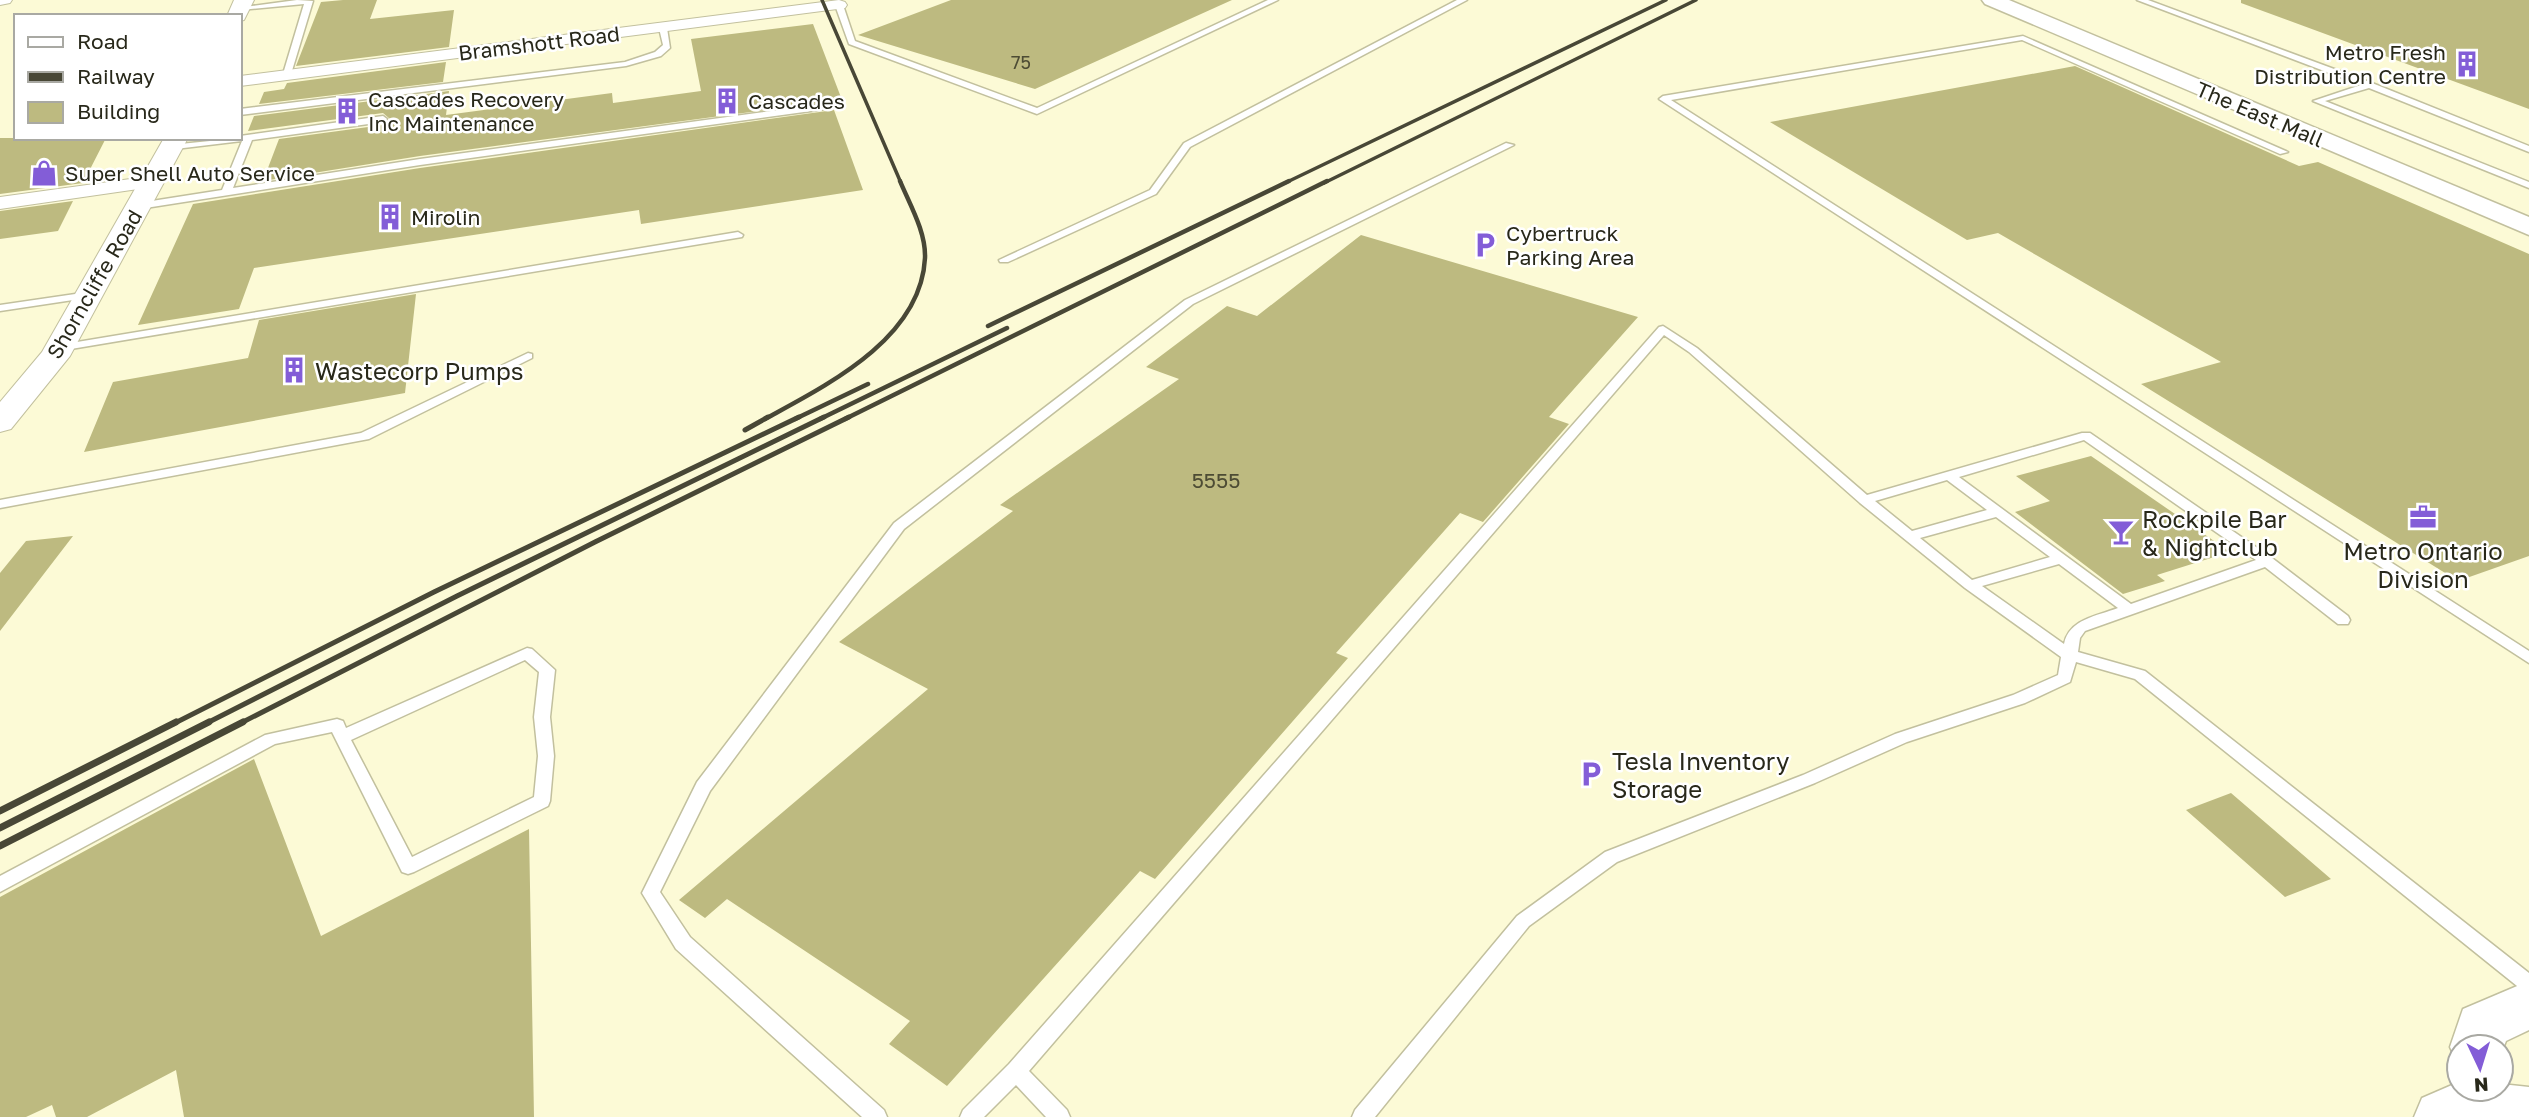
<svg xmlns="http://www.w3.org/2000/svg" width="2529" height="1117" viewBox="0 0 2529 1117" font-family="'Golos Text',sans-serif">
<rect width="100%" height="100%" fill="#fcfad6"/>
<path fill="#bdba80" d="M343,0H377L370,19L454,10L449,47L296,66L321,2Z
M951,0H1232L1035,89L858,35Z
M2241,0H2529V109L2241,3Z
M813,24L842,100L420,156L263,181L279,139L383,125L390,119L383,113L248,131L254,116L449,91L446,115L612,93L613,103L701,91L691,39Z
M446,62L443,82L259,104L264,92L284,89L287,83Z
M2075,66L2299,166L2318,162L2529,254V556L2458,581L2141,384L2221,362L1998,233L1967,240L1770,122Z
M834,110L863,190L641,224L639,210L254,268L239,309L138,325L193,204L420,168Z
M0,138H106L83,183L0,194Z
M73,201L58,231L0,239V211Z
M1361,235L1638,317L1549,417L1569,424L1483,522L1460,513L1336,653L1348,658L1155,879L1140,871L947,1086L889,1044L910,1021L727,899L705,918L679,900L928,689L839,642L1013,511L1000,505L1179,379L1146,367L1227,306L1257,316Z
M416,294L405,393L84,452L113,382L248,358L259,320Z
M2091,456L2230,552L2157,575L2165,581L2123,594L2015,512L2050,501L2016,476Z
M73,536L0,631V573L26,541Z
M254,759L321,936L529,829L534,1117H184L176,1070L87,1117H56L52,1105L26,1117H0V897Z
M2231,793L2331,879L2285,897L2186,810Z"/>
<g fill="none" stroke-linecap="round" stroke-linejoin="round">
<g stroke="#c2c09e" stroke-width="3">
<path id="service" d="M297,0L313,1L291,74L287,76L283,74L304,4L240,10L236,8Z
M1268,0H1278L1037,114L849,44L835,5L839,3L843,5L855,41L1037,108Z
M1457,0H1467L1190,147L1156,194L1008,262H1000L999,260L1150,190L1184,143Z
M2137,0H2148L2372,83L2529,146V152L2369,88L2325,101L2529,182V188L2313,101L2361,85Z
M663,26L667,28L670,48L661,56L626,66L240,115V109L625,62L655,52L663,45L659,28Z
M2023,36L2288,152L2280,154L2022,40L1671,100L2529,651V663L1659,99L1663,96Z
M830,103L833,104V108L420,165L139,209L134,206L139,203L222,190L242,141L167,150V146L170,145L240,138V136L383,116L387,119L383,122L252,140L233,188L420,159Z
M1506,143L1514,145L1193,304L904,529L710,791L660,892L690,937L884,1110L887,1117H862L676,949L642,893L697,782L894,523L1185,300Z
M738,232L743,235L742,237L59,351L53,348L59,345Z
M89,292L94,295L93,297L0,311V305Z
M1663,326L1697,348L1867,495L2082,433H2090L2272,558L2348,616L2350,620L2348,624H2338L2265,567L2085,631L2080,638L2078,652L2145,671L2529,973V992L2522,990L2135,679L2076,662L2070,682L2025,703L1907,742L1815,783L1617,862L1529,926L1375,1117H1352L1355,1110L1517,916L1605,852L1803,775L1895,734L2013,695L2058,675L2061,657L1965,588L1860,503L1689,352L1664,335L1029,1071L1067,1110L1070,1117H1046L1016,1085L984,1117H960L963,1110L1009,1064L1659,327ZM2084,440L2256,560L2131,604L1959,477ZM1947,480L1987,510L1912,531L1875,501ZM1996,517L2050,557L1972,580L1920,538ZM2059,564L2118,608C2097,616 2069,619 2064,644L1982,586Z
M528,353L532,354V358L369,439L0,508V500L361,433Z
M527,648L532,649L555,670L550,717L554,756L550,801L548,806L414,872L408,874L402,872L332,732L275,744L0,892V876L265,735L337,719L343,721L346,728ZM525,660L539,672L534,717L538,756L534,797L412,857L351,740Z"/>
</g>
<g stroke="#c2c09e" stroke-width="2">
<path id="minor" d="M0,0H12L10,3L0,5Z
M839,0L845,2L847,5L845,8L240,86V76Z
M152,176L159,178L162,182L159,186L0,209V197Z"/>
</g>
<g stroke="#c2c09e" stroke-width="2">
<path id="tertiary" d="M234,0H254L244,20L240,21V16H227Z
M164,138H188L70,356L11,429L0,432V402L42,352Z"/>
</g>
<g stroke="#c2c09e" stroke-width="3">
<path id="secondary" d="M1982,0H2009L2529,217V235L1985,4Z"/>
</g>
<g stroke="#c2c09e" stroke-width="3">
<path id="primary" d="M2529,981V1030L2506,1041L2501,1054V1047H2459L2458,1064L2450,1047L2463,1009Z
M2459,1082V1089H2501V1084L2529,1087V1117H2414L2422,1098Z"/>
</g>
<use href="#service" fill="#fff" fill-rule="evenodd"/>
<use href="#minor" fill="#fff" fill-rule="evenodd"/>
<use href="#tertiary" fill="#fff" fill-rule="evenodd"/>
<use href="#secondary" fill="#fff" fill-rule="evenodd"/>
<use href="#primary" fill="#fff" fill-rule="evenodd"/>
<path stroke="#484736" stroke-width="3.5" d="M822,0L901,183
M1285,183L1666,0
M1324,183L1696,0"/>
<path stroke="#484736" stroke-width="4.5" d="M988,326L1289,181
M765,419C827,385 921,339 925,258C926,232 910,205 900,181
M795,419L868,384
M820,419L1007,328
M845,419L1327,181"/>
<path stroke="#484736" stroke-width="5" d="M745,430L768,417
M173,724L434,592L799,417
M205,724L457,596L824,417
M239,724L595,542L849,417"/>
<path stroke="#484736" stroke-width="7" d="M0,811L176,722
M0,828L209,722
M0,846L243,722"/>
</g>
<defs>
<g id="building-bare" transform="scale(2.1)"><path d="M-4-6H4V6H1V3H-1V6H-4ZM-2.5-4.3h1.7v1.8h-1.7ZM.8-4.3h1.7v1.8H.8ZM-2.5-1h1.7V.8h-1.7ZM.8-1h1.7V.8H.8Z" fill="#835dd7" stroke="#fff" stroke-width="2.5" paint-order="stroke"/></g>
<g id="shop-bare" transform="scale(2.1)"><path d="M-5-2.5h2.3a2.7 3.5 0 0 1 5.4 0H5L5.5 6h-11ZM-1.5-2.5h3a1.5 2.3 0 0 0-3 0Z" fill="#835dd7" stroke="#fff" stroke-width="2.5" paint-order="stroke"/></g>
<g id="parking-bare" transform="scale(2.1)"><path d="M-3.5-5.5H1a3.5 3.5 0 0 1 0 7H-1V5.5H-3.5ZM-1-3.4V-.6H.8a1.4 1.4 0 0 0 0-2.8Z" fill="#835dd7" stroke="#fff" stroke-width="2.5" paint-order="stroke"/></g>
<g id="office-bare" transform="scale(2.1)"><path d="M-6-3h4V-5.5h4V-3h4V5H-6ZM-1-4.5V-3h2v-1.5ZM-6 0V1H6V0Z" fill="#835dd7" stroke="#fff" stroke-width="2.5" paint-order="stroke"/></g>
<g id="bar-bare" transform="scale(2.1)"><path d="M-6-5H6L.8 .8V4.5H3.5V6h-7V4.5H-.8V.8Z" fill="#835dd7" stroke="#fff" stroke-width="2.5" paint-order="stroke"/></g>
</defs>
<g fill-rule="evenodd">
<use href="#building-bare" x="2467" y="64"/>
<use href="#building-bare" x="727" y="101"/>
<use href="#building-bare" x="347" y="111"/>
<use href="#shop-bare" x="44" y="173"/>
<use href="#building-bare" x="390" y="217"/>
<use href="#parking-bare" x="1485" y="245"/>
<use href="#building-bare" x="294" y="370"/>
<use href="#office-bare" x="2423" y="517"/>
<use href="#bar-bare" x="2121" y="532"/>
<use href="#parking-bare" x="1591" y="774"/>
</g>
<g text-anchor="middle" dominant-baseline="central" stroke-width="5" stroke-linejoin="round" paint-order="stroke">
<g font-size="18" fill="#4d4c34">
<text x="1021" y="62">75</text>
</g>
<g font-size="21" fill="#28281a" stroke="#fff">
<text transform="translate(539 43) rotate(-7)">Bramshott Road</text>
<text transform="translate(2260 114) rotate(23)">The East Mall</text>
<text transform="translate(94 284) rotate(-60)">Shorncliffe Road</text>
</g>
<g font-size="21" fill="#28281a" stroke="#fff" text-anchor="start">
<text x="2446" y="52" text-anchor="end">Metro Fresh<tspan x="2446" dy="24">Distribution Centre</tspan></text>
<text x="368" y="99">Cascades Recovery<tspan x="368" dy="24">Inc Maintenance</tspan></text>
<text x="748" y="101">Cascades</text>
<text x="65" y="173">Super Shell Auto Service</text>
<text x="411" y="217">Mirolin</text>
<text x="1506" y="233">Cybertruck<tspan x="1506" dy="24">Parking Area</tspan></text>
</g>
<g font-size="21" fill="#4d4c34">
<text x="1216" y="480">5555</text>
</g>
<g font-size="24" fill="#28281a" stroke="#fff" text-anchor="start">
<text x="315" y="370">Wastecorp Pumps</text>
<text x="2142" y="518">Rockpile Bar<tspan x="2142" dy="28">&amp; Nightclub</tspan></text>
<text x="2423" y="550" text-anchor="middle">Metro Ontario<tspan x="2423" dy="28">Division</tspan></text>
<text x="1612" y="760">Tesla Inventory<tspan x="1612" dy="28">Storage</tspan></text>
</g>
</g>
<rect x="14" y="14" width="228" height="126" fill="#ffffff" stroke="#a9a9a3" stroke-width="2"/>
<rect x="28" y="37" width="35" height="10" fill="#ffffff" stroke="#a9a9a3" stroke-width="2"/>
<text x="77" y="49" font-size="21" fill="#28281a">Road</text>
<rect x="28" y="72" width="35" height="10" fill="#484736" stroke="#a9a9a3" stroke-width="2"/>
<text x="77" y="84" font-size="21" fill="#28281a">Railway</text>
<rect x="28" y="102" width="35" height="21" fill="#bdba80" stroke="#a9a9a3" stroke-width="2"/>
<text x="77" y="119" font-size="21" fill="#28281a">Building</text>
<g transform="translate(2480 1068) rotate(176)"><circle r="33" fill="#ffffff" stroke="#a9a9a3" stroke-width="2"/>
<path d="M0-5L12 26L0 18L-12 26Z" fill="#835dd7"/>
<text y="-10" font-size="19" font-weight="bold" text-anchor="middle" fill="#28281a">N</text>
</g>
</svg>
